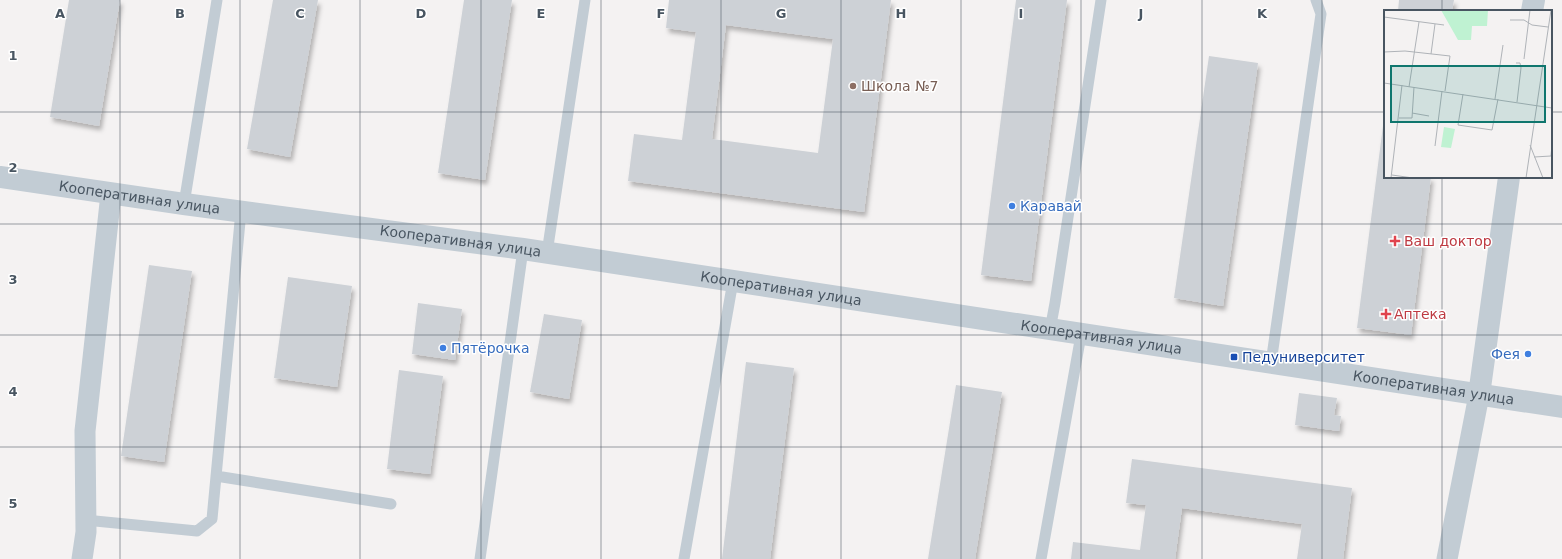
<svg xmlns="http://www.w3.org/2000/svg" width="1562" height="559" viewBox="0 0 1562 559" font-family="'DejaVu Sans',sans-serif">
<defs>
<filter id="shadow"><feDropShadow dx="2.5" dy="4.5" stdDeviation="2" flood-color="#0004"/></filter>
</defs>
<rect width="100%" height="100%" fill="#f4f2f2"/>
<path fill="#cdd1d6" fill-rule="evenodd" filter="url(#shadow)" d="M69,0H120L99,126L50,117Z
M273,0H318L290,157L247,149Z
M464,0H512L485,180L438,173Z
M669,0H891L864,212L628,181L634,134L682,140L696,32L666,28ZM726,25L833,39L818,153L712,139Z
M1016,0H1067L1031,281L981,275Z
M1399,0H1454L1452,11H1398Z
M1209,56L1258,63L1223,306L1174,298Z
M1384,118L1385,177H1431L1411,335L1357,328Z
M149,265L192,271L164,462L121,456Z
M288,277L352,286L337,387L274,378Z
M418,303L462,309L455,360L412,354Z
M544,314L582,320L569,399L530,392Z
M746,362L794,368L770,559H722Z
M399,370L443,376L430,474L387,469Z
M956,385L1002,392L975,559H928Z
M1299,393L1337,398L1334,415L1341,416L1339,431L1295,425Z
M1132,459L1352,488L1343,559H1297L1302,524L1182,508L1175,559H1071L1073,542L1140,550L1146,505L1126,503Z"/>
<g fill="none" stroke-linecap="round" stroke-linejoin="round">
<path stroke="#c2ccd4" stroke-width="11" d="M184,204L217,0
M547,253L585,0
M1050,330L1055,303L1101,0
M1271,363L1321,14L1316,0
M216,476L391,504
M85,520L197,531L212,519L241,211
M480,559L523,249
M684,559L733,281
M1041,559L1081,335"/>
<path stroke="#c2ccd4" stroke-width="21" d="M82,559L86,532L85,431L111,194
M1447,559L1479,395"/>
<g stroke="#c2ccd4" stroke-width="22">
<path d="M1532,11L1534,0"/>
<path id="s1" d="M0,177L184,204L523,249L1562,407"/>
<path d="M1479,395L1509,177"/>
</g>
</g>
<path fill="none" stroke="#485561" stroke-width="1" stroke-opacity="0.55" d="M120,0V559M240,0V559M360,0V559M481,0V559M601,0V559M721,0V559M841,0V559M961,0V559M1081,0V559M1202,0V559M1322,0V559M1442,0V11M0,112H1385M1551,112H1562M1442,177V559M0,224H1562M0,335H1562M0,447H1562"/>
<circle fill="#8d6e63" stroke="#fff" stroke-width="1.5" cx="853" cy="86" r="4"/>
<g fill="#3f7fe0" stroke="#fff" stroke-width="1.5">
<circle cx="1012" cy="206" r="4"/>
<circle cx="443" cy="348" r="4"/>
<circle cx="1528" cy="354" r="4"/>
</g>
<g fill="#e0444e" stroke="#fff" stroke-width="1.5">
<path d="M1393 235h4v4h4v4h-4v4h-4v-4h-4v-4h4z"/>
<path d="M1384 308h4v4h4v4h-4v4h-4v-4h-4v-4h4z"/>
</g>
<rect fill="#1a4fb4" stroke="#fff" stroke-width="1.5" x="1230" y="353" width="8" height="8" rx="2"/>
<g text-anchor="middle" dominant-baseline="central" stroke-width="3" stroke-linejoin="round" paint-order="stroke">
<g font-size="14" fill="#785e54" stroke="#fff" text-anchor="start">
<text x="861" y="86">Школа №7</text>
</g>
<g font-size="14" fill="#485561" stroke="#fff">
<text stroke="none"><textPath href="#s1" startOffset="141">Кооперативная улица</textPath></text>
<text stroke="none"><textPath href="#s1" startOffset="465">Кооперативная улица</textPath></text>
<text stroke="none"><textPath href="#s1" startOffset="789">Кооперативная улица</textPath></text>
<text stroke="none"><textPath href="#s1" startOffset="1113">Кооперативная улица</textPath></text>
<text stroke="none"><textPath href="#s1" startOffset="1449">Кооперативная улица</textPath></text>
</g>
<g font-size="14" fill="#366cbe" stroke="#fff" text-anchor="start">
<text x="1020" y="206">Каравай</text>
<text x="451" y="348">Пятёрочка</text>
<text x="1520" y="354" text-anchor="end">Фея</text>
</g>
<g font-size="14" fill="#be3a42" stroke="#fff" text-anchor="start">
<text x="1404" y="241">Ваш доктор</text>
<text x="1394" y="314">Аптека</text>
</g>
<g font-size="14" fill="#164399" stroke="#fff" text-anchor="start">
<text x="1242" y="357">Педуниверситет</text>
</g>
</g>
<g transform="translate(1384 10)">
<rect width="168" height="168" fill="#f4f2f2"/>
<path d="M57,0H104L103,16H88L87,30H74ZM60,117L71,119L67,138L57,137Z" fill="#bff2d2"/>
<path fill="none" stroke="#afb3b8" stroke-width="1" d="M0,7L60,15M126,10H140L148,15L164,17M0,42L21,41L66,46L61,81M47,44L51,14M140,49L146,0M132,53H136L137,58L133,92M0,73L168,98M25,77L35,12M79,84L74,115L108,120L114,89M111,89L119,35M28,103L45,106M15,108H28L30,77M146,135L159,168M51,136L58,81M150,147L167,146L168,135M8,165L29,168M7,168L18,75M142,168L167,0"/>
<path fill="#0f766e" fill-opacity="0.15" stroke="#0f766e" stroke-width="2" d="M7,56H161V112H7Z"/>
<rect width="168" height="168" fill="none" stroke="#485561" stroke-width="2"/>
</g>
<g font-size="13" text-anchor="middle" font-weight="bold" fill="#485561" stroke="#fff" stroke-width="3" stroke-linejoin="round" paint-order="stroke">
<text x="60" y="18">A</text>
<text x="180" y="18">B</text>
<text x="300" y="18">C</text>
<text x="421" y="18">D</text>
<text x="541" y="18">E</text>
<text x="661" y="18">F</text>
<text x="781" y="18">G</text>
<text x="901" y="18">H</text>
<text x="1021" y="18">I</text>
<text x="1141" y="18">J</text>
<text x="1262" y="18">K</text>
<text x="13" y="60">1</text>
<text x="13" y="172">2</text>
<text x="13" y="284">3</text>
<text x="13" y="396">4</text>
<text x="13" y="508">5</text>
</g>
</svg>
